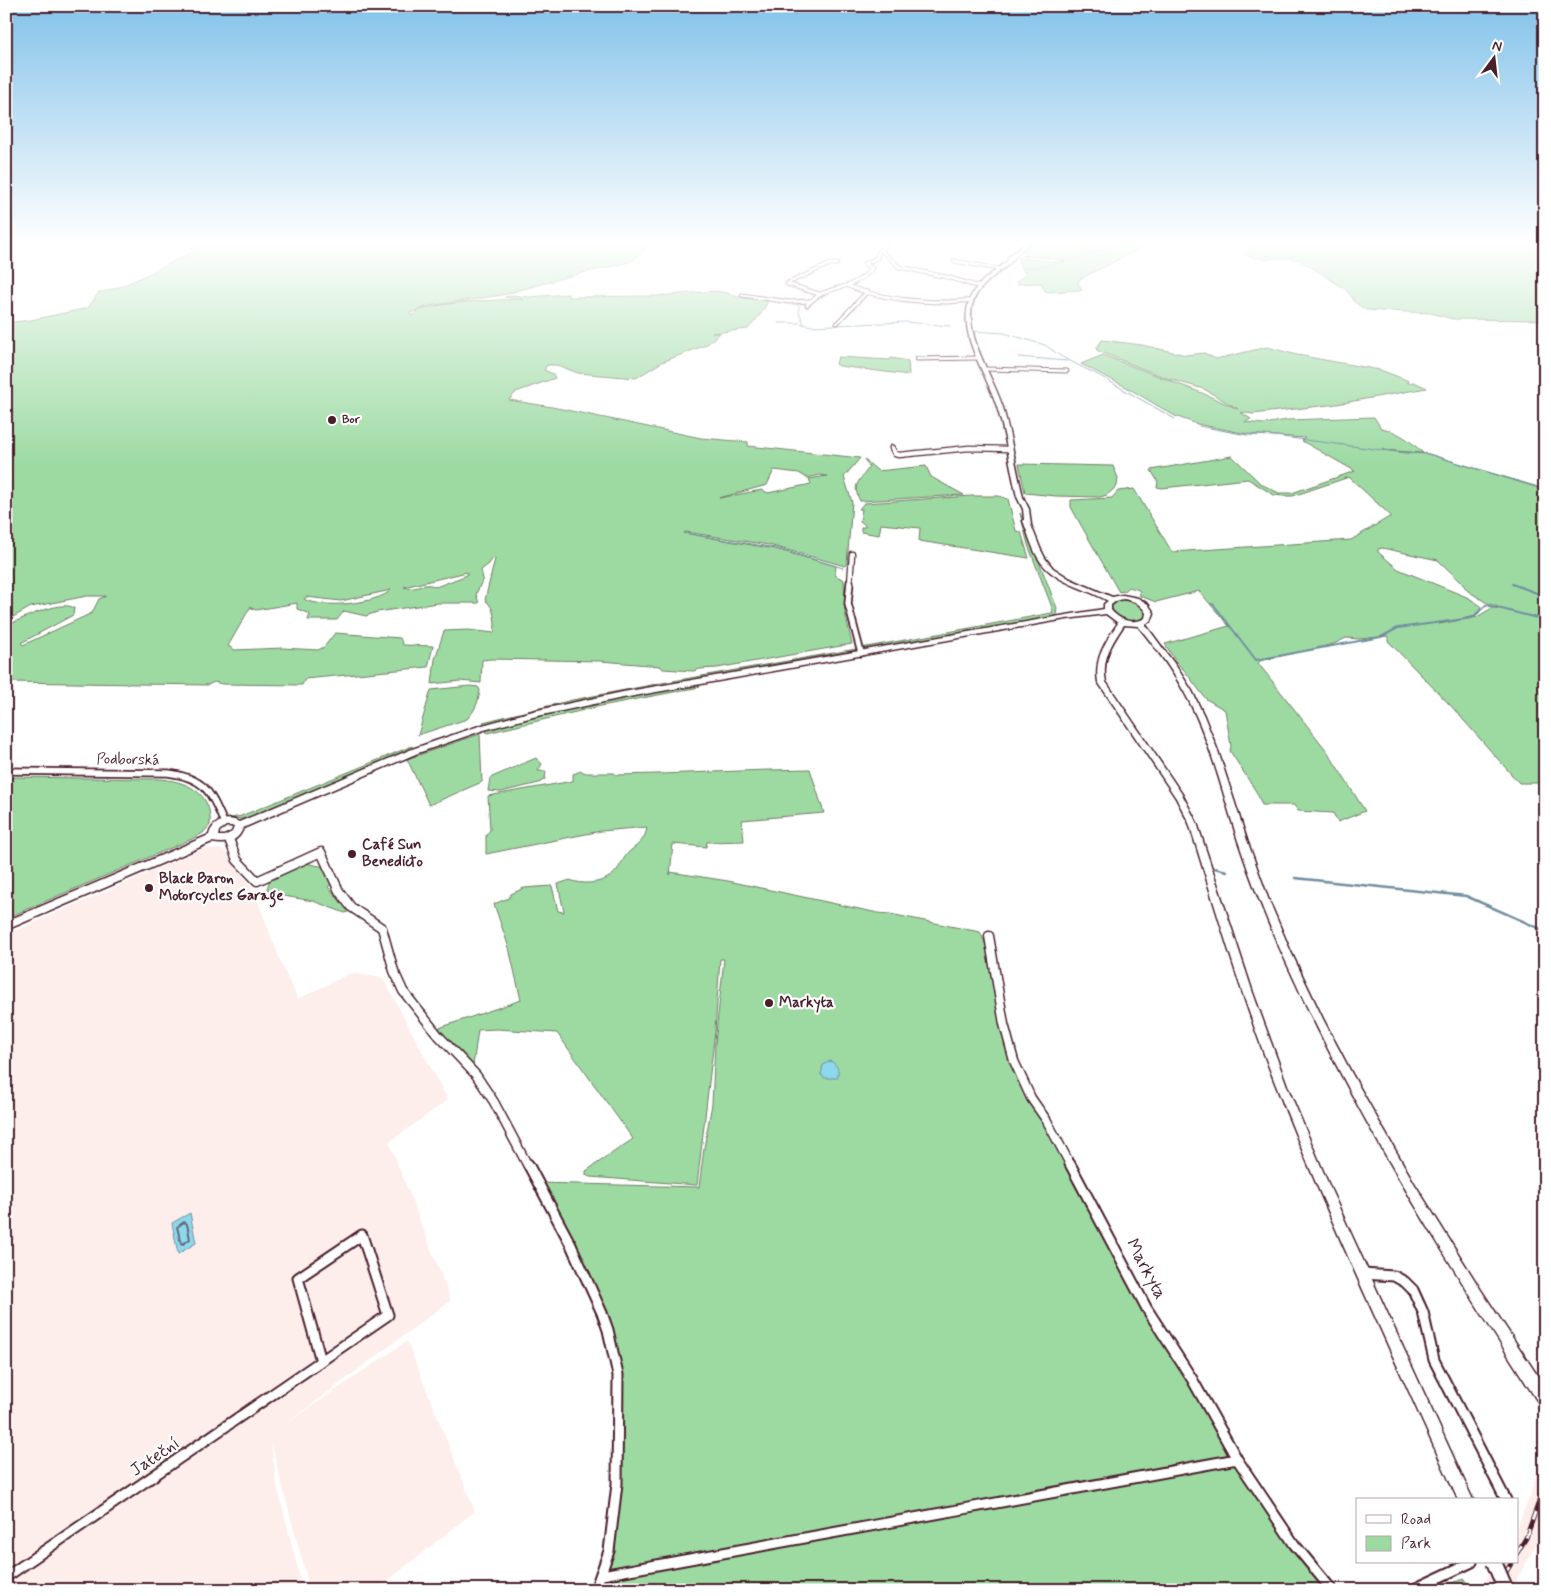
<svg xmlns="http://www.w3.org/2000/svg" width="1551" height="1596" viewBox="0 0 1551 1596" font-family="Mynerve,sans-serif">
<rect width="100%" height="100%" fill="#fff"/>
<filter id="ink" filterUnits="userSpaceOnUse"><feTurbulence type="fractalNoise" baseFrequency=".02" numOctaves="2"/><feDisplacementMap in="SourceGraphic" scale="10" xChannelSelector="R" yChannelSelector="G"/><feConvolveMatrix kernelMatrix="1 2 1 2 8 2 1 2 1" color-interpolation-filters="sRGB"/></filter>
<g filter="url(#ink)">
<path fill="#fdeeec" d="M205,848L224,850L254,891L285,973L298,999L351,973L383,978L448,1100L389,1142L451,1300L283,1426L407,1341L475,1511L376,1590H310L271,1443L276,1481L303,1590H6V935Z
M1545,1443V1522L1535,1546L1511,1590H1479L1497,1562H1517V1527L1531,1493Z"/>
<path fill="#9cdaa2" stroke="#737c66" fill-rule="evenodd" d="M207,243H666H653L632,261L615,266L581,273L502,295L429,306L410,313L412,316C421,301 504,300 523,299L505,297L513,295L529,297L568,294V297L657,296L715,291L727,293L738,297L768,301L760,315L748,329L712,333H720L706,345L662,362L636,378L578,373L557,365H547L544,370L553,374L555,378L516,392L509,400L552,407L701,438L748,442V446L860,458L844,477L852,502L847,564L845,566L769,545L686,532L684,533L775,549L836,566L835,575L844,580L845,612L852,644L717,668L700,669L693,671L663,669L660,666L601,661L491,659L482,660L481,683L460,681L432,684L435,659L444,631L468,630L494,633C496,623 495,607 485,600L495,559L493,558L489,564L481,570L483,579L476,594L479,603H438L410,607L377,612L366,616L344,611L337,620H308L310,614L297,609V603L256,610L251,608V606L228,646L235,650L283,648L318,650L324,647L335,633L400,638L403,645L433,646L428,667L305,679L302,685L222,684L214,682L208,685L6,682V626C19,620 61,599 74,608L73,615L21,643L23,645L92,613L99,599L106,596H87L31,607L6,621V323L31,320L88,308L99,292C121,291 174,260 196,250L189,249ZM774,470L799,473L807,478L820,475L827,476L809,479L811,484L768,493L762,490L719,498L767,485ZM467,572V575L436,587C424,580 418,592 404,587ZM391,590C378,604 320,609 304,599L306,597L341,601Z
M1033,243H1151L1080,279L1078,282L1082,290L1048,292L1045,291L1041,283L1017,284V281L1026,274L1019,264L1018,258L1057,262L1065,260L1022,256L1027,255L1024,252Z
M1250,243H1545V320L1453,319L1430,313L1366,310L1353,301V298L1344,288L1298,259L1277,258L1267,260L1244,255L1249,250Z
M1102,340L1142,345L1186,355L1204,353L1216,359L1267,347L1297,355L1380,370L1409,381L1407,382L1408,383L1414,382L1427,388L1337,404L1253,414L1240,412L1251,419L1245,422L1264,424L1287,420L1374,417L1381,428C1398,431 1412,442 1423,453L1382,450L1429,454L1545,490V591L1541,590L1545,594V783H1519L1452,707L1388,641V636L1360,639L1346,638L1334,644L1260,661L1258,663L1327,751L1365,811L1338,822L1333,813L1298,811L1294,805H1262L1257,793L1230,751L1231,746L1225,710L1206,699L1184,670L1176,662L1165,644L1229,626L1199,591L1156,602L1140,596L1139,590L1129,587L1125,591L1119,592L1077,518L1071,507V500L1112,498L1118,491L1134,489L1172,552L1351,540L1391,516L1349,477L1293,496H1283L1274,495L1248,479L1162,488L1157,487L1158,482L1151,470L1232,456L1261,484L1279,493H1292L1355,471L1302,441L1305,438L1247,434L1197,424L1175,416L1126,387L1081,364L1103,355L1202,393L1238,409L1204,389L1169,379L1098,351L1096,349ZM1382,548L1438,560L1461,582L1468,591L1487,603L1501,608H1492L1477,617L1439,624L1475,616L1479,613L1481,606L1469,598L1398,569L1378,552V549Z
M838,357L890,360L891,358L908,361L909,375L839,366L836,364Z
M864,459L878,471L926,466L931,477L964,495L860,501C851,483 860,482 869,467Z
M1019,464L1113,466L1118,478L1117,486L1107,495L1100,497L1056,496L1025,493Z
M972,496H999L1008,499L1016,531L1021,532L1029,558L919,541L920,528L881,524L879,535L861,532V527H865V525L860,521L862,509H859L864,503Z
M1020,513L1057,608L1056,615L1051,617L863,650L861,648L1052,613L1053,610L1028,545Z
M1120,600C1131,600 1138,603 1145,611V616C1136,625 1112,621 1112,606Z
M856,649L857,651L674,684L673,681Z
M667,682L668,685L567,704L485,725L483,722L572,700Z
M698,684L700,687L601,706L487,733L486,730L550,713Z
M470,686L478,687L480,690C479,701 475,711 467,719L418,735L431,690Z
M480,734L482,782L429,805L407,759Z
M412,746L413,749L253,816L241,819L231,818L241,816Z
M536,758L542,764L538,771H546L545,779L539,783L501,792L488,791L490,778Z
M810,769L824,813L742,820L744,841L707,842L706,847L673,844L670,875V872L728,881L878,913L890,914L980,932L994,963L1014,1061L1147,1309L1294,1544L1320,1584L1326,1590H595L609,1551L619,1399L608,1330L538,1183L699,1187L704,1148L712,1104L715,1043L724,959H720L715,1031L697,1185L590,1177L586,1175V1171L633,1139L557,1033L497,1029L478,1030L473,1066L461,1051H457L436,1029L521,1000L509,948L494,904L509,898L511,894L524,888L552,886L558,911L564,912L558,884L570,880C582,885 599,884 611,876C620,870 622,858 630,851C640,843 645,840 647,827L601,831L486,854V835L490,830L488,796L573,781V774L581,771L586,773H614L617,775C682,774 746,770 810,769Z
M6,777L157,779C185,780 213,792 210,825L203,833L192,839L6,918Z
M305,863L325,867L332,884L328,887L349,909L348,912L345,913L313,901L278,895L273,899L267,888L270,880Z
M1465,1579L1474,1590H1426L1428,1589Z"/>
<path fill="#8dd8ed" stroke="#728e9f" d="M830,1061C837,1064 840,1070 837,1078H825L821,1075L823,1065Z
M190,1213L196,1243L178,1254L172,1223Z"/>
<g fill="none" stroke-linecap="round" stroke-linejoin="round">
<path stroke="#656979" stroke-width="2" d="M184,1222L187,1224L190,1239L183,1244L181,1243L177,1227Z"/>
<path stroke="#728e9f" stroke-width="1" d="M1022,268C1054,266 1087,258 1116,243
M792,303L799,305V312L804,324
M778,323H799L811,326L906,322L950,326
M974,331L1004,333L1045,345L1062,357L1100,376L1175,419
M1018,357L1067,361
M1199,426L1247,435L1275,436L1405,453L1428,454L1545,489
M684,533L776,548L843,568"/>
<path stroke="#728e9f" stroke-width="2" d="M1512,584L1545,596
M1211,604L1214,605L1256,660L1381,637L1398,628L1472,618L1486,605L1545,620"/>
<path stroke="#728e9f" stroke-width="2.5" d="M1214,868L1227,871
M1295,878L1466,896L1545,931"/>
<g stroke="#4a1f2b" stroke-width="5">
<path id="minor-far4" d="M881,250L899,267L947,277L980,287
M954,261L999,269
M788,283L830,264H837
M787,284L819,294
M848,286C878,298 915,302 948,302C956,302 963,300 971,301
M742,295L789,302L810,301
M807,305C830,281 849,295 872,268L864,264L877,258L879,251L888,243
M837,323L867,292
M917,359L980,358
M985,369L1067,371"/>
</g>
<g stroke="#4a1f2b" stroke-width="7">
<path id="minor-far3" d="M892,448L895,454L899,455L969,448L1009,449
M850,584L852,554"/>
</g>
<g stroke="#4a1f2b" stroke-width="9">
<path id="minor-far2" d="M850,582L848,604L861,653
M6,771L168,773C205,778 210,791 224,823"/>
</g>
<g stroke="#4a1f2b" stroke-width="11">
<path id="minor-far1" d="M229,839L237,860L257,881L321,852L339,891L351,907L382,928L394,971L403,991L438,1035L476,1075L494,1102L528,1166
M989,936L1004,1024L1014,1061L1031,1098L1047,1121L1071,1166"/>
</g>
<g stroke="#4a1f2b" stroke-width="13">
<path id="minor" d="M528,1164L571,1245L602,1313L608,1330L618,1375L617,1484L609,1551L595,1590
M1070,1164L1147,1309L1192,1379L1237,1459L1294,1544L1332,1590
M362,1235L388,1315L321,1361L298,1278Z
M1363,1274L1394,1276L1405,1282L1413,1290L1423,1312L1434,1360L1506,1500
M602,1575L1237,1459
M6,1577L321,1361
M1412,1590L1472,1562"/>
</g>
<g stroke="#4a1f2b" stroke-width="3">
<path id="major" d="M1026,243H1030C1026,246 1022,249 1018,253C1015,256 1013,261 1009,264C997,274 981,284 974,299C961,333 993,375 1003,408C1011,437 1016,467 1023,497L1029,509L1031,525L1040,548L1045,558L1053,568L1070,579L1112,597L1123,595L1138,598L1148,604L1154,613L1151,621L1145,624L1176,666L1192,691L1204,716L1218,751L1247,840L1268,898L1291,952L1323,1019L1352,1074L1414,1183L1481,1290L1545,1387V1407L1540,1405C1448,1262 1357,1119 1287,964C1268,924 1252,883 1238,841C1223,794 1212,747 1190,703C1176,675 1158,650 1138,626L1124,625C1112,643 1101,659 1106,682L1182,794L1197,823L1253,993L1287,1086L1331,1190L1473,1500H1458C1397,1363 1332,1228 1277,1088C1243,1002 1217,912 1189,823L1176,798L1098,682C1094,659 1105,642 1118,623L1106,614L1066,619L623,698L533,717L484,730L418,753L243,828C238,842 226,845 212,842L6,930V921L209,835C212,822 227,815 239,822L412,749L479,726L533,711L623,692L1066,615L1104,609V604L1108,601C1084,587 1053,583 1038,558C1031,546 1028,533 1023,521L1024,520L1023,509L1017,497C1010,467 1006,436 997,407C987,373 958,338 969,301C975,283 995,272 1008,260L1009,259H1008V257ZM1123,599C1133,600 1141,604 1146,613L1145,618C1133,625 1119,620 1111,610V605L1116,601ZM226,826H231L234,827L232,832L224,836H218L219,831Z"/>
</g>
<use href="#minor-far4" stroke="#fff" stroke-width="3"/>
<use href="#minor-far3" stroke="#fff" stroke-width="4.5"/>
<use href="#minor-far2" stroke="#fff" stroke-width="5.5"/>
<use href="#minor-far1" stroke="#fff" stroke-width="8"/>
<use href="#minor" stroke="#fff" stroke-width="9"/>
<use href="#major" fill="#fff" fill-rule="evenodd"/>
<g stroke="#4a1f2b" stroke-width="5">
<path id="rail" d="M1517,1553L1526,1538L1545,1485
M1495,1590L1512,1562"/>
</g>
<use href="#rail" stroke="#fff" stroke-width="3" stroke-dasharray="9" stroke-linecap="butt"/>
<g stroke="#4a1f2b" stroke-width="18" stroke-linecap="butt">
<path id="major-bridge" d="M1494,1562L1506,1590"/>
</g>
<use href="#major-bridge" stroke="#fff" stroke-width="14"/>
</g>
</g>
<linearGradient id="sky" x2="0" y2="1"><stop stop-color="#83c2ea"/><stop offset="0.52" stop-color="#fff"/><stop offset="1" stop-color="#fff" stop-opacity="0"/></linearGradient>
<rect width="1551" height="466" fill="url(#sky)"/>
<g fill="#4a1f2b" stroke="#fff" stroke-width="2">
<circle cx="332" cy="420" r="5"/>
<circle cx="352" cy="854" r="5"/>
<circle cx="149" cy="888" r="5"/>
<circle cx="769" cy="1003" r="5"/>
</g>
<g text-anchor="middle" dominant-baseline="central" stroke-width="4.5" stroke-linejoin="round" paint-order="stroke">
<g font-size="12" font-weight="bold" fill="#4a1f2b" stroke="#fff" text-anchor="start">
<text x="342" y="420">Bor</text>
</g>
<g font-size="15" fill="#4a1f2b" stroke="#fff">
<text transform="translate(128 760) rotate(1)">Podborská</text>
</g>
<g font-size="15" font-weight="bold" fill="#4a1f2b" stroke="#fff" text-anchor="start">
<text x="362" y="845">Café Sun<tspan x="362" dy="17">Benedicto</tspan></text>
<text x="159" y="879">Black Baron<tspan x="159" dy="17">Motorcycles Garage</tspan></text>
<text x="779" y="1003">Markyta</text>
</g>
<g font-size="18" fill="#4a1f2b" stroke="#fff">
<text transform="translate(1146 1269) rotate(62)">Markyta</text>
<text transform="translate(155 1457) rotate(-34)">Jateční</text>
</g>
</g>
<rect width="1551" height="1596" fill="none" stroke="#fff" stroke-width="25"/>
<rect x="12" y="12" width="1526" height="1571" fill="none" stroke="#4a1f2b" stroke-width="2" filter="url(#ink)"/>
<rect x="1356" y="1498" width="162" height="65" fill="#ffffff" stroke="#b7a5aa"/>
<rect x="1366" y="1515" width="25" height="8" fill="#ffffff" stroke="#b7a5aa"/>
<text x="1401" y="1524" font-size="15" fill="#4a1f2b">Road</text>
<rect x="1366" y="1536" width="25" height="15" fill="#9cdaa2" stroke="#b7a5aa"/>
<text x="1401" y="1548" font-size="15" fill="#4a1f2b">Park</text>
<g transform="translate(1494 58) rotate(15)" stroke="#ffffff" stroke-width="4" paint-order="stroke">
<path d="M0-4L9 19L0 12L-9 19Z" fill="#4a1f2b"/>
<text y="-8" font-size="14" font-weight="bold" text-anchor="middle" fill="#4a1f2b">N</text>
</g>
</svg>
